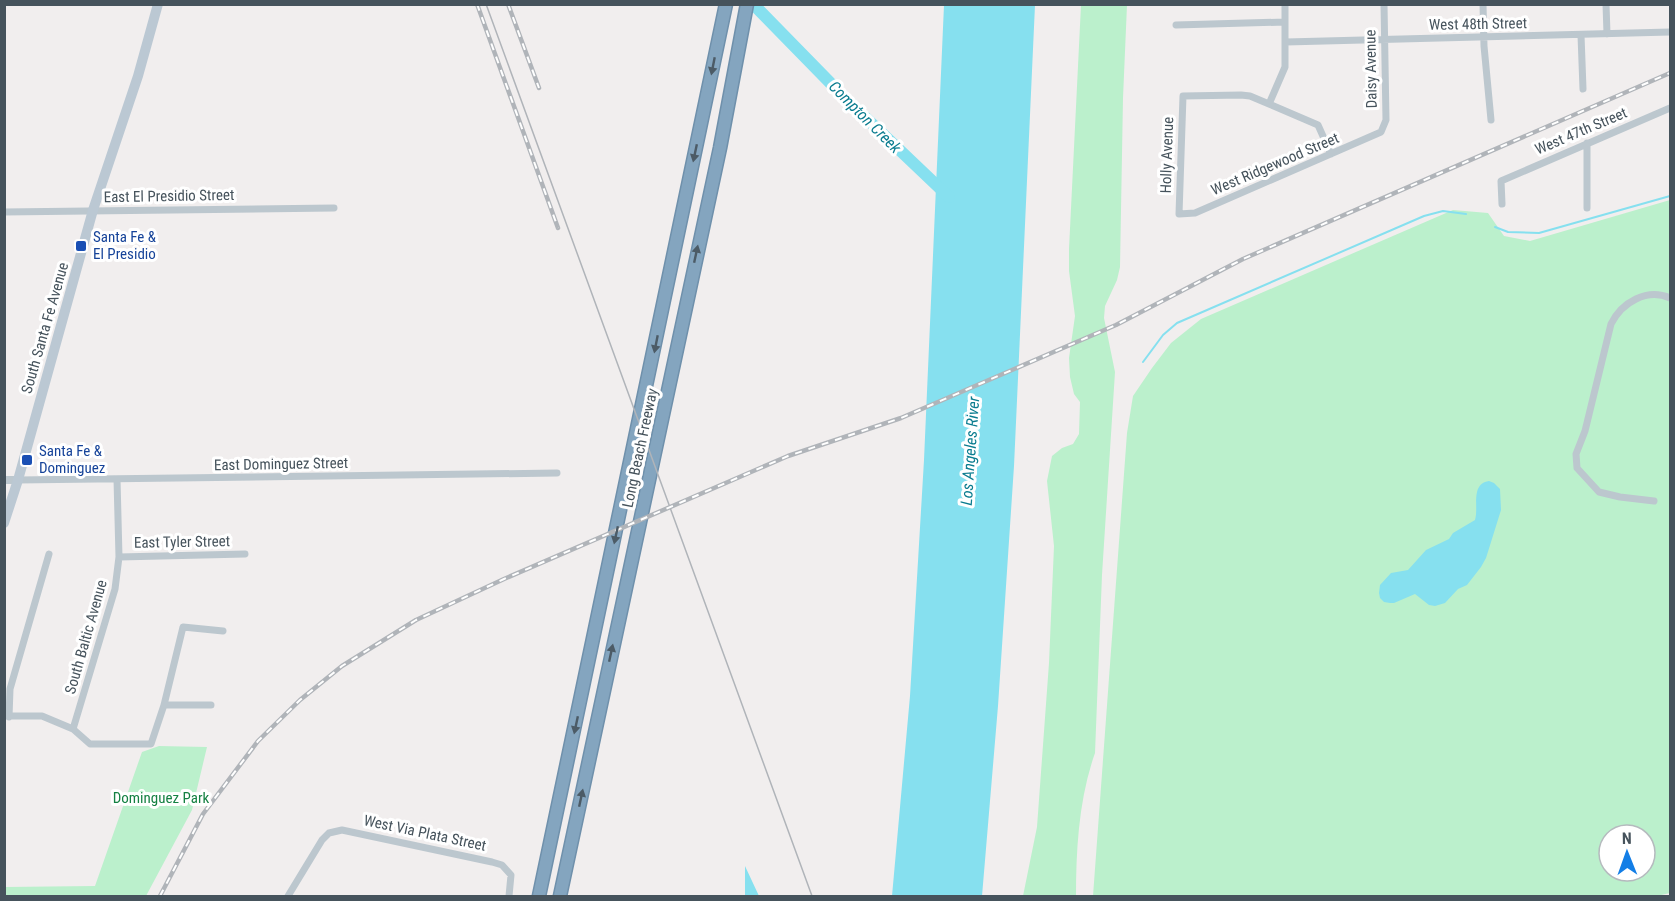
<svg xmlns="http://www.w3.org/2000/svg" width="1675" height="901" viewBox="0 0 1675 901" font-family="'Roboto Condensed',sans-serif">
<rect width="100%" height="100%" fill="#f1eeee"/>
<path fill="#bbf0cc" fill-rule="evenodd" d="M1081,5H1127L1123,98L1120,267L1117,280L1105,306L1104,318L1115,372L1102,575L1095,753C1079,798 1076,849 1076,896H1023L1037,827L1049,663L1054,546L1047,481L1052,456L1062,448L1073,444L1079,434L1080,402L1074,394L1070,377L1069,358L1075,316L1069,271V249Z
M1670,200V893L1657,896H1093L1127,433L1133,396L1152,368L1171,343L1201,319L1453,210L1488,213L1504,236L1530,241ZM1609,835H1645V871H1609Z
M159,746L207,747L192,810L146,896H5V887L95,886L142,752Z"/>
<path fill="#86e0ef" d="M944,5H1035L1014,466L998,706L982,896H892L910,696L924,460Z
M1489,481L1494,483L1500,489L1501,510L1486,558L1481,567L1467,585L1458,589L1445,603L1435,606L1429,605L1415,594L1394,603H1390L1384,602L1380,598L1379,593L1380,585L1391,573L1408,570L1426,550L1449,539L1453,533L1475,520C1479,507 1470,484 1489,481Z
M745,866L759,896H745Z"/>
<g fill="none" stroke-linecap="round" stroke-linejoin="round">
<path stroke="#86e0ef" stroke-width="2" d="M1495,227L1508,232L1539,233L1670,196
M1143,362L1163,335L1177,323L1424,216L1443,211L1466,214"/>
<path stroke="#86e0ef" stroke-width="12" d="M753,4L846,99L949,197"/>
<g stroke="#6f90ab" stroke-width="15">
<path id="motorway" d="M539,896L726,4
M560,896L720,148L747,4"/>
</g>
<path stroke="#bcc7ce" stroke-width="7" d="M1285,4V67L1269,104L1318,125L1331,154
M1483,4L1484,46L1491,120
M1606,4L1607,34
M1176,25L1285,22
M1581,35L1583,89
M1286,42L1670,32
M1269,104L1250,96L1241,95L1183,96L1179,214L1195,213L1381,132L1386,120L1384,4
M1587,143V208
M1502,204L1501,181L1670,108
M4,212L334,208
M18,480L557,473
M1654,501L1620,497L1599,492L1577,468L1576,454L1585,431L1611,324C1622,302 1647,288 1670,298
M119,557L245,554
M164,705H211
M4,716H42L73,729L90,744H151L164,705L183,627L223,631
M9,717L10,689L49,554
M73,729L115,589L119,557L117,479
M288,896L322,840L329,833L342,830L492,862L502,865L511,875L509,896"/>
<path stroke="#bcc7ce" stroke-width="8" d="M4,480H18"/>
<path stroke="#bbc8d3" stroke-width="10" d="M4,523L18,480L93,210L138,76L158,4"/>
<use href="#motorway" stroke="#84a5bf" stroke-width="12"/>
<path stroke="#b0b4b9" stroke-width="1.5" d="M486,4L812,896"/>
<g stroke="#b0b4b9" stroke-width="4.5">
<path id="rail" d="M477,4L558,228
M508,4L539,88
M160,896L203,814L258,741L300,700L342,666L416,620L504,579L788,456L901,418L1116,325L1243,259L1670,73"/>
</g>
<use href="#rail" stroke="#fff" stroke-width="2" stroke-dasharray="7" stroke-linecap="butt"/>
</g>
<defs><path id="oneway-solid" d="M-6-.8H1V-3.2L6.5 0L1 3.2V.8H-6Z" transform="scale(1.5)"/></defs>
<g fill="#4c5b66">
<use href="#oneway-solid" transform="translate(713 66) rotate(101)"/>
<use href="#oneway-solid" transform="translate(695 153) rotate(102)"/>
<use href="#oneway-solid" transform="translate(696 254) rotate(-78)"/>
<use href="#oneway-solid" transform="translate(656 344) rotate(101)"/>
<use href="#oneway-solid" transform="translate(616 535) rotate(102)"/>
<use href="#oneway-solid" transform="translate(611 653) rotate(-78)"/>
<use href="#oneway-solid" transform="translate(576 725) rotate(102)"/>
<use href="#oneway-solid" transform="translate(581 798) rotate(-78)"/>
</g>
<g fill="#1a4fb4" stroke="#fff" stroke-width="2">
<rect x="75" y="240" width="12" height="12" rx="3"/>
<rect x="21" y="454" width="12" height="12" rx="3"/>
</g>
<g text-anchor="middle" dominant-baseline="central" stroke-width="6" stroke-linejoin="round" paint-order="stroke">
<g font-size="15" fill="#46535c" stroke="#fff">
<text transform="translate(1478 24) rotate(-1)">West 48th Street</text>
<text transform="translate(1371 69) rotate(-91)">Daisy Avenue</text>
<text transform="translate(1581 131) rotate(-23)">West 47th Street</text>
<text transform="translate(1167 155) rotate(-88)">Holly Avenue</text>
<text transform="translate(1275 164) rotate(-23)">West Ridgewood Street</text>
<text transform="translate(169 196) rotate(-1)">East El Presidio Street</text>
<text transform="translate(45 328) rotate(-74)">South Santa Fe Avenue</text>
<text transform="translate(640 448) rotate(-78)">Long Beach Freeway</text>
<text transform="translate(281 464) rotate(-1)">East Dominguez Street</text>
<text transform="translate(182 542) rotate(-1)">East Tyler Street</text>
<text transform="translate(86 637) rotate(-74)">South Baltic Avenue</text>
<text transform="translate(425 833) rotate(12)">West Via Plata Street</text>
</g>
<g font-size="15" fill="#164399" stroke="#fff" text-anchor="start">
<text x="93" y="237">Santa Fe &amp;<tspan x="93" dy="17">El Presidio</tspan></text>
<text x="39" y="451">Santa Fe &amp;<tspan x="39" dy="17">Dominguez</tspan></text>
</g>
<g font-size="15" fill="#148042" stroke="#fff">
<text x="161" y="798">Dominguez Park</text>
</g>
<g font-size="16" font-style="italic" fill="#0a7c8f" stroke="#fff">
<text transform="translate(865 117) rotate(45)">Compton Creek</text>
<text transform="translate(970 451) rotate(-86)">Los Angeles River</text>
</g>
</g>
<rect width="1675" height="901" fill="none" stroke="#46535c" stroke-width="12"/>
<g transform="translate(1627 853) rotate(359)"><circle r="28" fill="#ffffff" stroke="#b5babe" stroke-width="1.5"/>
<path d="M0-4.5L10 22L0 15L-10 22Z" fill="#137ee6"/>
<text y="-9" font-size="16" font-weight="bold" text-anchor="middle" fill="#46535c">N</text>
</g>
</svg>
